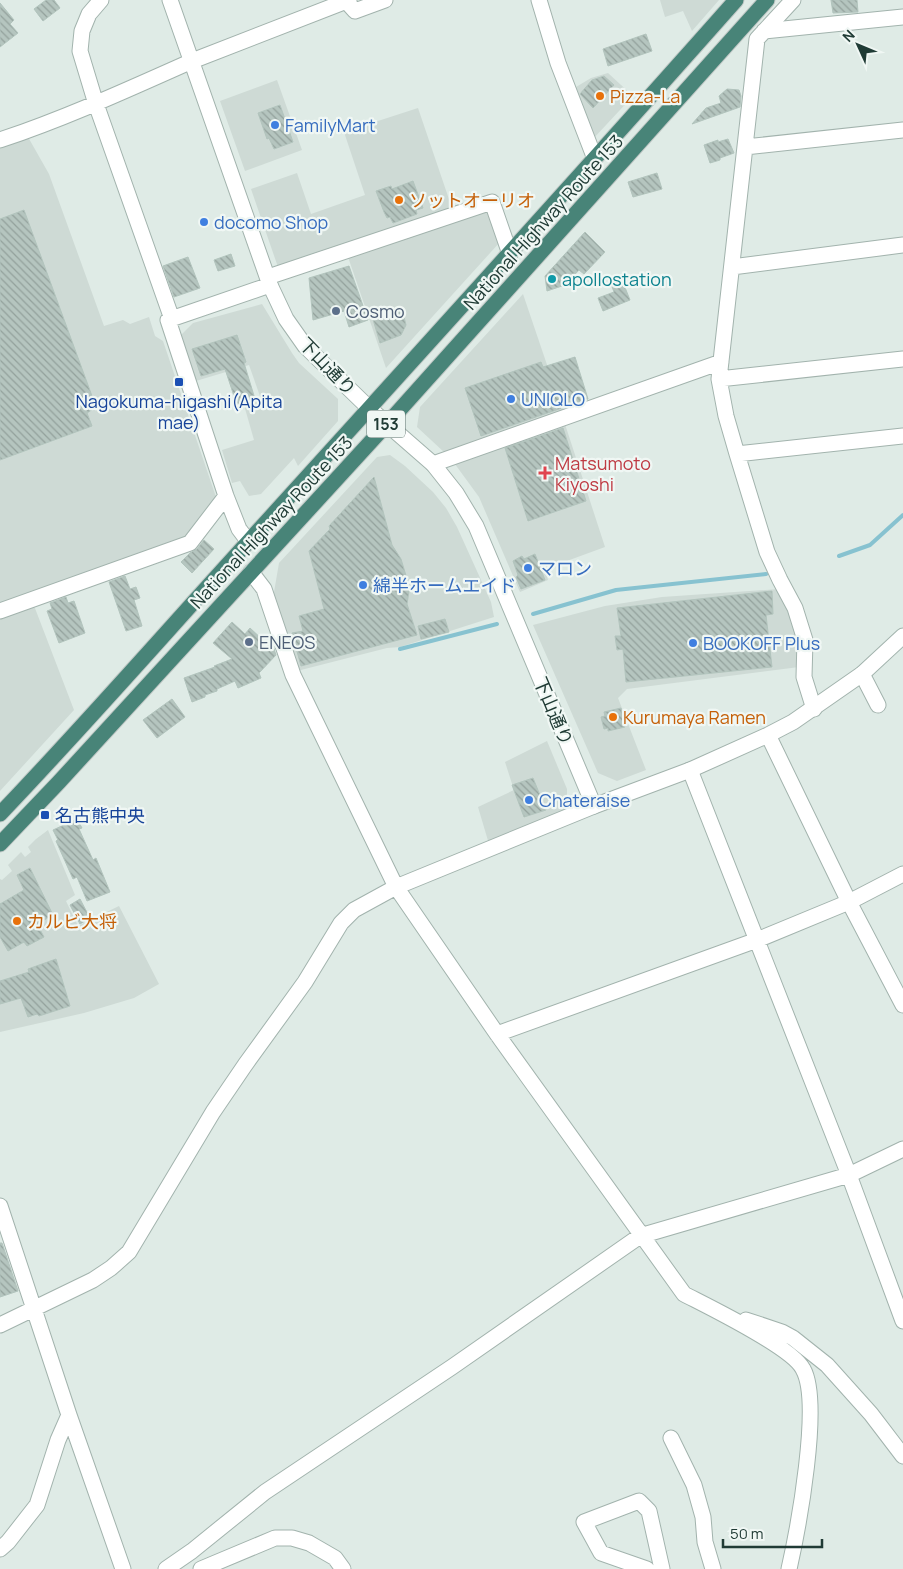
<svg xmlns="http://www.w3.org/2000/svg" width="903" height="1569" viewBox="0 0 903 1569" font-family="Manrope,'Noto Sans JP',sans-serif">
<defs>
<pattern id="building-back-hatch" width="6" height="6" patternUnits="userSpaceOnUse" patternTransform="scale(1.25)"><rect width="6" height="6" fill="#b5c5bf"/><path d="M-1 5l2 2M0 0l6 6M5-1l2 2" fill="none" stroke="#93a19c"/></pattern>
</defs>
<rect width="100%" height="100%" fill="#dfebe6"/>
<path fill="#cedad5" d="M660,0H719L692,31L683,11L665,17Z
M608,73L633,96L593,139L576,87L591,78Z
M277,80L302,150L245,171L220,101Z
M418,108L453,211L279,270L251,189L297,173L311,214L365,195L344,132Z
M28,137L49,174L104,326L123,320L130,324L149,317L155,336L163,341L217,500L186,541L0,606V147Z
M489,207L500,242L386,368L347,254Z
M523,294L563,412L445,453L417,427L420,407Z
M262,304L292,353L299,363L338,399V421L298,466L294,458L261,494L249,496L240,481L232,483L222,450L254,440L244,405L261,399L249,365L196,381L181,335L193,323Z
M564,421L605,547L545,569L548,580L520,592L479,497L452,460Z
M390,455L405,466L433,492L446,508L457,527L491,602L494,617L400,647L387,648L297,671L273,598L279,563L377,457Z
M779,589L791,607L800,641L799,667L627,689L618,698L646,770L617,781L598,773L533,625L605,606L662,597Z
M33,603L74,710L0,791V614Z
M547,741L567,789V808L528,829L489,844L478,807L514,790L505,762Z
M48,830L75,895L66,901L78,926L119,906L159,984L134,998L84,1013L0,1032V879L2,880L12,871L8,865L21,852L25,857L31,852L28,847L36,839Z"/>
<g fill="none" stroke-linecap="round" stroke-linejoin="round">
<path stroke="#87c2d0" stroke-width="4" d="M839,556L870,545L903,515
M533,614L616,590L766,574
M400,649L497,624"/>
</g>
<path fill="url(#building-back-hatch)" stroke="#b2c4bd" d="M46,0H54L60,8L43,21L34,9Z
M831,0H857L858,12L833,13Z
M0,3L14,20L10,24L18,33L0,47Z
M646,34L652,51L608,66L603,49Z
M604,76L614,85L593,108L580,94L592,80Z
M727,89L739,90L741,96L740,107L692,124L706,108L721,103L719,96Z
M280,105L293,142L274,149L269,138L267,139L258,113Z
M728,139L734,153L720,158V160L710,163L704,145L718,140V142Z
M657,173L662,189L633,197L628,182Z
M413,181L423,208L416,210L417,214L393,223L390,217L387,218L384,212L376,191L391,186L392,189Z
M24,210L96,407L87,413L92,426L0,460V219Z
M585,232L605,252L584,274L579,270L565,285L547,291L545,276Z
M231,254L235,266L218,271L214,260Z
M188,257L200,288L174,297L163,266Z
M349,266L368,320L349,327L344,311L313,320L309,278Z
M622,280L630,300L603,311L598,298L614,292L611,284Z
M396,309L403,313L406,325L401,335L380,343L372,316Z
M237,335L246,362L244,363L255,399L237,405L225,369L201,376L192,349Z
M575,357L588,399L481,436L465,388L541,362L543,367Z
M563,428L586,501L528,521L505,448Z
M374,477L392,545L401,559L407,579L409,591L407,604L417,635L301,666L292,633L303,631L299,616L324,609L309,551L330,529L329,526Z
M204,540L214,549L192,573L181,562L190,553L197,549Z
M535,554L545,580L521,589L516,577L518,575L513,561L522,556L524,559Z
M125,576L130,589L136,587L140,598L134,600L142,626L126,631L109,582Z
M772,591L773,614L766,615L772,667L626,682L623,649L617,650L615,636H621L617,608Z
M66,597L68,603L74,601L85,633L59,643L47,611L52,609L50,603Z
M445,619L449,632L421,639L418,626Z
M232,622L245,634L250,628L264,641L266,640L273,646L276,655L259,673L261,678L238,688L235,681L217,689V691L205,695V697L192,702L184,678L215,667L214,666L232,659L213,643Z
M172,699L185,717L157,738L143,720Z
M621,708L625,727L608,731V728L604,729L601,717L605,716L604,712Z
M533,778L546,810L524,817L512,785Z
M77,819L82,828L79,829L93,860L96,858L110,892L87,901L77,877L73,879L56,841L58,840L53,830Z
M30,868L53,915L37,924L44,937L27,946L24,942L8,951L0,937V904L24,890L17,875Z
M80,899L90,918L80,924L70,905Z
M56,959L70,1006L39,1016L37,1014L28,1017L21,998L0,1004V981L29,972L28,969Z
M0,1243H2L18,1291L0,1297Z"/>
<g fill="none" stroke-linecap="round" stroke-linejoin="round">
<g stroke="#a2b3ad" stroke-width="17">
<path id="minor" d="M101,0L89,14L82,31L80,51L96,104L172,319
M539,0L558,63L595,159
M793,0L757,39L719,379L726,416L737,454L767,552L780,580L795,608L805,640L804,677L814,709
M346,1L355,11L385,0
M764,31L903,17
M0,140C66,118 129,89 192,61
M745,147L903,130
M732,267L903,245
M268,277L492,202L510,254
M719,379L903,359
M737,454L903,436
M433,464L721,362
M248,541L239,529L226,496L168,320L270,285
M251,572L264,589L293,675L396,887L497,1034L684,1294C709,1307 792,1347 803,1369C822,1402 798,1529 789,1569
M0,611L190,543L226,496
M862,674L878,705
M690,770L849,1175L903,1321
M497,1034L757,940L849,902L903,874
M0,1206L69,1415L123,1569
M746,1320L782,1332L793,1338L827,1365L871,1414L903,1456
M0,1325L93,1280L111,1268L129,1252L213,1112L245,1065L305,982L341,923L354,910L396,887L594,806
M671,1438L694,1485L703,1517L705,1542L713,1569
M0,1549L8,1542L37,1505L58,1440L69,1415
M166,1569L192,1551L265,1492L452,1367L640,1236L849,1175
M201,1569L275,1538H292L309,1543L335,1558L343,1569
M647,1569L601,1553L584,1522L639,1501L649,1511L662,1569"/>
</g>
<g stroke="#a2b3ad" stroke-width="17">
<path id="tertiary" d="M170,0L270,285L286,319L305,346L370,409L433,464L456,493L476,526L594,806L690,770L768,735L793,722L862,674L903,636
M192,61L349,0
M768,735L849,902L903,1005
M849,1175L903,1149"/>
</g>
<g stroke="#c1c8c6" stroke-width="17">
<path id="trunk" d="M0,814C85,725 166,632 249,541C412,361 575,182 736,0
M0,844L59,782L387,424L767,0"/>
</g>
<use href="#minor" stroke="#fff" stroke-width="15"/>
<use href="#tertiary" stroke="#fff" stroke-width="15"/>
<use href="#trunk" stroke="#488478" stroke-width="15"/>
</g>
<g fill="#e8710a" stroke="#f0f7f4" stroke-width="2">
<circle cx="600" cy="96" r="5"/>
<circle cx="399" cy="200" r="5"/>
<circle cx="613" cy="717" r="5"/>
<circle cx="17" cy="921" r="5"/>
</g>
<g fill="#3f7fe0" stroke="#f0f7f4" stroke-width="2">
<circle cx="275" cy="125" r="5"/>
<circle cx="204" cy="222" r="5"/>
<circle cx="511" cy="399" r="5"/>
<circle cx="528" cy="568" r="5"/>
<circle cx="363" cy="585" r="5"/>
<circle cx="693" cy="643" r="5"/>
<circle cx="529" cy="800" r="5"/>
</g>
<circle fill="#0f9aa8" stroke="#f0f7f4" stroke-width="2" cx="552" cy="279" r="5"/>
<g fill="#5c6f8a" stroke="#f0f7f4" stroke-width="2">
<circle cx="336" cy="311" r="5"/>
<circle cx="249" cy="642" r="5"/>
</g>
<g fill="#1a4fb4" stroke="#f0f7f4" stroke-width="2">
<rect x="174" y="377" width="10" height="10" rx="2.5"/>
<rect x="40" y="810" width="10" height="10" rx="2.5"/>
</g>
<path fill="#e0444e" stroke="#f0f7f4" stroke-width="2" d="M542.5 465.5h5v5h5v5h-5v5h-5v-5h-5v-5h5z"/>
<g text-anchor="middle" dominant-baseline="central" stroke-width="4.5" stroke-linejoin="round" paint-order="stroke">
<rect fill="#f0f7f4" stroke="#5e736e" stroke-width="1" x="367" y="410.5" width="38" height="27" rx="4"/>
<g font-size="16" font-weight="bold" fill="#203b35">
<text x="386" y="424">153</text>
</g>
<g font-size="18" fill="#c56008" stroke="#f0f7f4" text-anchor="start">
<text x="610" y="96">Pizza-La</text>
<text x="409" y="200">ソットオーリオ</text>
<text x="623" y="717">Kurumaya Ramen</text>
<text x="27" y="921">カルビ大将</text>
</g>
<g font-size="18" fill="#366cbe" stroke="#f0f7f4" text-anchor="start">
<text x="285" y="125">FamilyMart</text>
<text x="214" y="222">docomo Shop</text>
<text x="521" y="399">UNIQLO</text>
<text x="538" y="568">マロン</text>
<text x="373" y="585">綿半ホームエイド</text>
<text x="703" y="643">BOOKOFF Plus</text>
<text x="539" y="800">Chateraise</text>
</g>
<g font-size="18" fill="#203b35" stroke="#f0f7f4">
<text transform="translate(543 222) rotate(-48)">National Highway Route 153</text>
<text transform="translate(328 366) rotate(46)">下山通り</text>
<text transform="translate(271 522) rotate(-47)">National Highway Route 153</text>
<text transform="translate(554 711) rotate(67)">下山通り</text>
</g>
<g font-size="18" fill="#0d838f" stroke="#f0f7f4" text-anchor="start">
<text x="562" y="279">apollostation</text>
</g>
<g font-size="18" fill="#4e5e75" stroke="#f0f7f4" text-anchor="start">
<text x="346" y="311">Cosmo</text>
<text x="259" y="642">ENEOS</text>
</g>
<g font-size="18" fill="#164399" stroke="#f0f7f4">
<text x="179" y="401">Nagokuma-higashi(Apita<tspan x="179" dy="21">mae)</tspan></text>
<text x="55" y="815" text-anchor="start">名古熊中央</text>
</g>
<g font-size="18" fill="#be3a42" stroke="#f0f7f4" text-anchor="start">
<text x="555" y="463">Matsumoto<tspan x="555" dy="21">Kiyoshi</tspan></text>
</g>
</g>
<g transform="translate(858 45) rotate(314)" stroke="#f0f7f4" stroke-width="4" paint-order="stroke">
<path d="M0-4L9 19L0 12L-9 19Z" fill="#203b35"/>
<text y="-8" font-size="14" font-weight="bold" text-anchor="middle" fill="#203b35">N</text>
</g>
<path d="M723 1539v8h99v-8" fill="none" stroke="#203b35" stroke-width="2.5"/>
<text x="730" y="1539" font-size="15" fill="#203b35" stroke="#f0f7f4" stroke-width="4" paint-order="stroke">50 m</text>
</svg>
